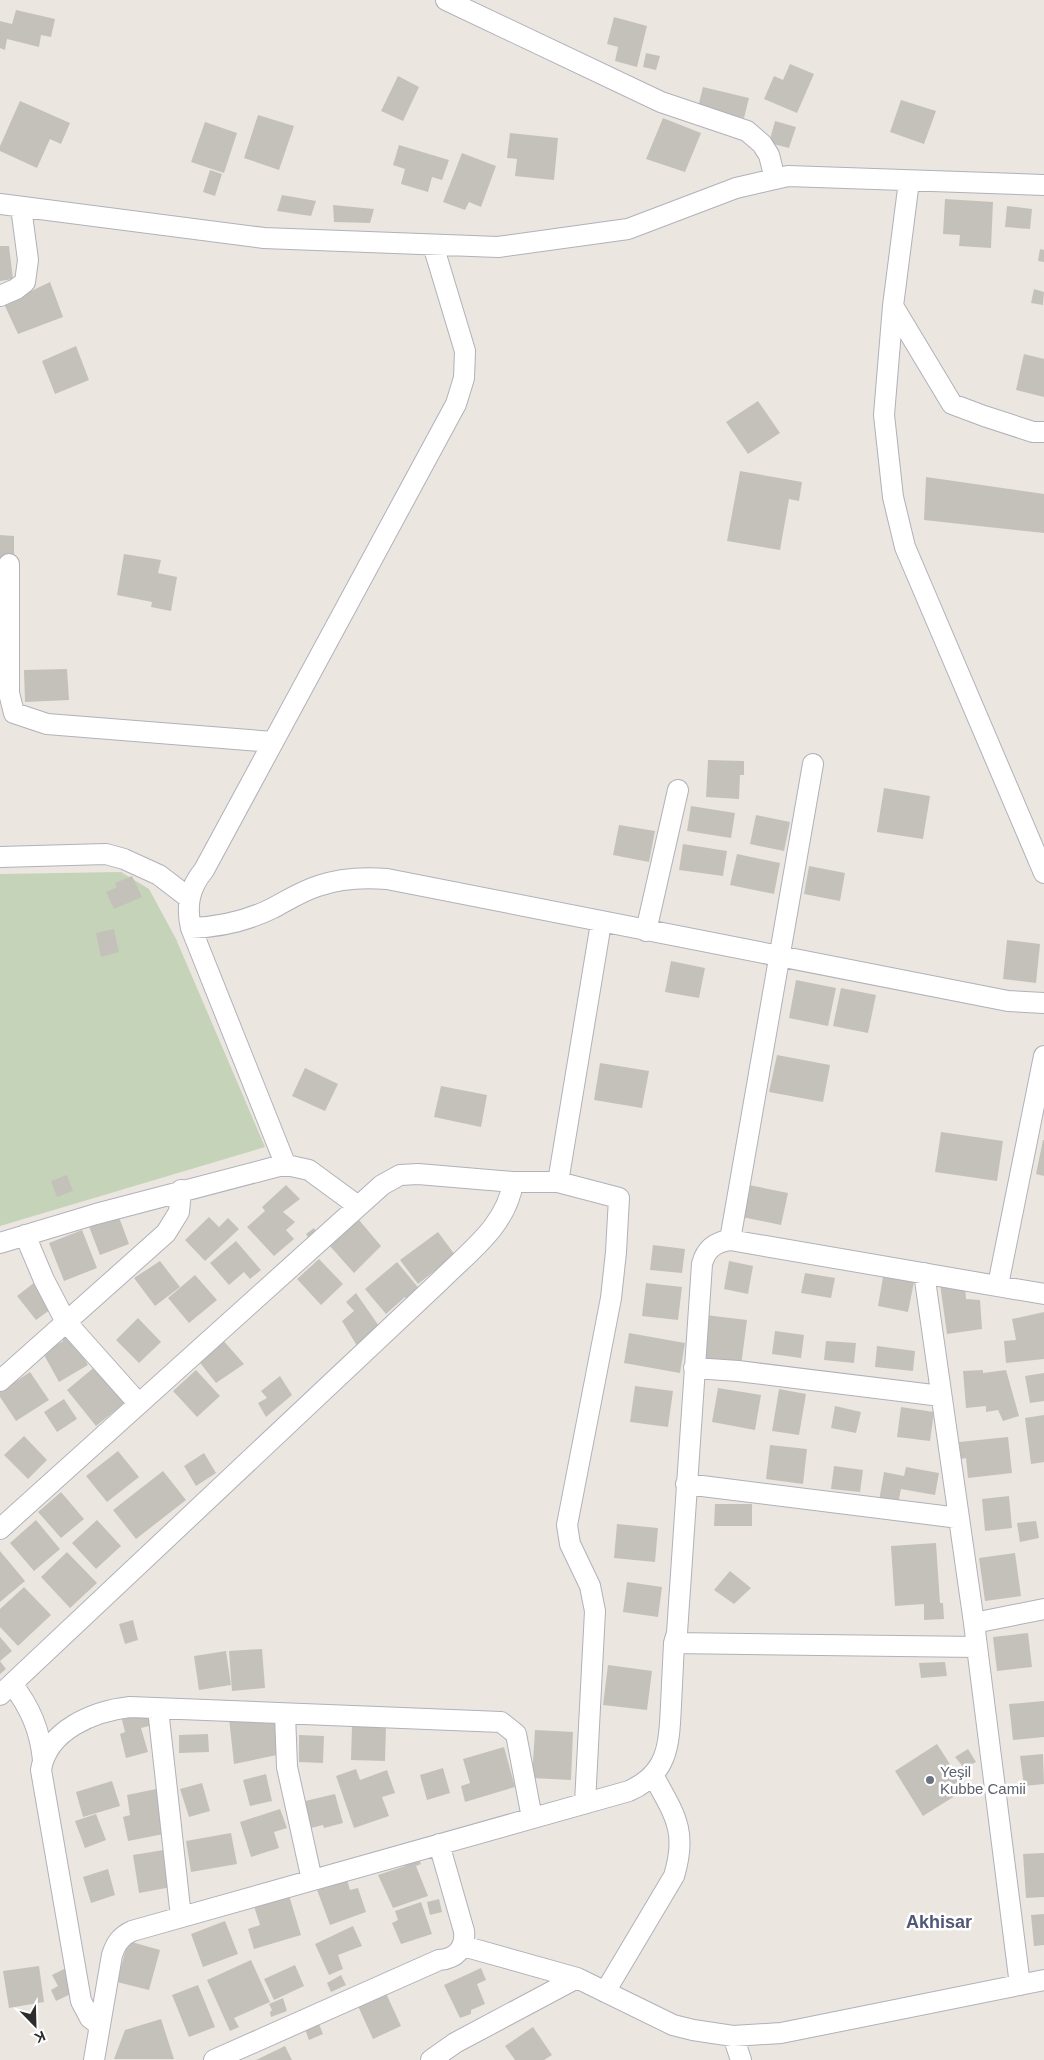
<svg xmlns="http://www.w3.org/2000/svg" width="1044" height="2060" viewBox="0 0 1044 2060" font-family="Arial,sans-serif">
<rect width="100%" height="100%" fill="#ebe6e0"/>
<path fill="#c5d3b9" d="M121,872L149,889L176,939L265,1147L0,1226V874Z"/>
<path fill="#c4c1bb" d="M16,10L55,19L51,37L41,35L39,47L7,39L5,50L0,48V21L12,24Z
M614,17L647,26L637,67L615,61L618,47L607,44Z
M646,53L660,56L656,70L643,67Z
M790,64L814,74L797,113L764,99L774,76L783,80Z
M398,76L419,87L403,121L381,111Z
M703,87L749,98L744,118L698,107Z
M901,100L936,111L924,144L890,132Z
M20,101L70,123L61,144L50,139L37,168L0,151V146Z
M258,115L294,126L279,170L244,158Z
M663,118L701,133L685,172L646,159Z
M775,121L796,127L789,148L769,143Z
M205,122L237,133L224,173L191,162Z
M510,133L558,138L554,180L515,176L517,159L507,158Z
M399,145L449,160L442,180L432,177L428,192L401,184L405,169L393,165Z
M462,153L496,166L481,207L469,202L465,210L443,202Z
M210,170L222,174L215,196L203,192Z
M282,195L316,201L311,216L277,211Z
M945,199L993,202L991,248L959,246L960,235L943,234Z
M333,205L374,209L370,223L334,222Z
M1007,206L1032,209L1030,229L1005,227Z
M0,246H9L13,279L0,281Z
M1040,249L1044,250V262L1038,261Z
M50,282L63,317L18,334L4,304Z
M1034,289L1044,292L1043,305L1031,303Z
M76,346L89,380L55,394L42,361Z
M1024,354L1044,359V397L1016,390Z
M758,401L780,433L748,454L726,422Z
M740,471L802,482L799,501L789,499L780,550L727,541Z
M926,477L1044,494V533L924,520Z
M0,535L14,536V564H0Z
M124,554L161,560L158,573L177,577L171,611L151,607L152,602L117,595Z
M67,669L69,700L25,702L24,670Z
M708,760L744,761V775H740L739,799L706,797Z
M884,788L930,796L923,839L877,832Z
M691,806L735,813L731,838L687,831Z
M756,815L790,822L784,851L750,844Z
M619,825L655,831L649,862L613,855Z
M683,844L727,851L723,876L679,870Z
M737,854L780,863L774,894L730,885Z
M809,866L845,873L840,901L804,894Z
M132,876L142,897L114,909L106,892L117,887L115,883Z
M114,929L119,952L101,957L96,933Z
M1007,940L1040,944L1036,983L1003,979Z
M671,961L705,968L699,998L665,992Z
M796,980L836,988L828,1026L789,1018Z
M841,988L876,995L868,1033L833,1026Z
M777,1055L830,1065L823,1102L769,1092Z
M600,1063L649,1071L642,1108L594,1100Z
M305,1068L338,1084L325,1111L292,1096Z
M441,1086L487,1095L481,1127L434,1117Z
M941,1132L1003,1141L997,1181L935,1172Z
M1043,1140H1044V1176L1036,1174Z
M67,1175L73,1191L57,1197L51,1181Z
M286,1185L300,1199L283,1212L295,1222L286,1230L294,1239L274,1256L247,1227L265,1211L262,1207Z
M749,1185L788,1193L781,1225L742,1217Z
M117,1212L129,1244L100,1255L88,1224Z
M209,1217L219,1227L228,1218L239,1229L205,1261L185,1240Z
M359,1220L381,1246L354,1273L329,1245Z
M314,1228L318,1235L309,1239L306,1234Z
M82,1230L97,1268L64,1281L49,1243Z
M438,1232L455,1255L418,1284L400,1260Z
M236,1241L261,1270L250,1279L244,1272L229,1285L210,1263Z
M653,1245L685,1249L682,1273L650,1270Z
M319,1259L343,1284L321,1305L297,1279Z
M160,1261L180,1287L155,1306L134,1278Z
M729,1261L753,1266L748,1294L724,1289Z
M397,1262L422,1292L410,1303L405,1297L386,1314L365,1289Z
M805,1273L835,1278L831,1298L801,1293Z
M195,1275L217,1300L189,1323L168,1298Z
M883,1277L914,1282L908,1312L878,1306Z
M35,1282L54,1307L36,1320L17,1296Z
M646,1283L682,1287L678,1320L642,1316Z
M940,1284L965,1286L966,1299L980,1300L982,1329L947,1334Z
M356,1293L381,1329L359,1349L342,1321L354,1311L346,1302Z
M1044,1312V1359L1006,1363L1004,1341L1016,1340L1012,1319Z
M705,1315L747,1320L741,1366L699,1361Z
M138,1318L161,1342L139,1363L116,1340Z
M68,1329L88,1365L59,1382L43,1353L63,1341L59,1334Z
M775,1331L804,1335L801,1358L772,1354Z
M629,1333L685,1343L680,1373L624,1363Z
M221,1338L244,1364L216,1383L197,1359Z
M826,1341L856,1343L854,1363L824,1360Z
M877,1346L915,1351L913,1371L875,1367Z
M97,1365L127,1401L96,1426L67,1390Z
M196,1370L220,1396L197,1417L173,1391Z
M983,1370V1373L1006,1370L1019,1416L1003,1421L998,1410L986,1412V1406L966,1408L963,1371Z
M30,1372L49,1400L16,1421L0,1397V1392Z
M1044,1373V1401L1030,1403L1025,1376Z
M280,1376L292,1395L266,1417L258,1403L267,1398L261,1391Z
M635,1386L673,1391L668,1427L630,1422Z
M718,1388L761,1395L755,1430L712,1422Z
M779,1389L806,1394L799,1435L772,1431Z
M64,1399L77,1419L57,1432L44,1412Z
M835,1406L861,1412L856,1433L831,1428Z
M901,1407L934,1412L930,1441L897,1437Z
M1044,1415V1462L1031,1464L1025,1418Z
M24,1436L47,1460L28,1479L4,1455Z
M1008,1437L1012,1473L968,1478L966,1458L961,1459L959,1442Z
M770,1445L807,1449L803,1484L766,1479Z
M118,1451L139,1477L107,1502L86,1476Z
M204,1453L216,1473L196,1486L184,1466Z
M834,1466L863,1470L860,1492L831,1489Z
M906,1467L939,1473L935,1495L901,1489L898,1504L879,1501L884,1472L904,1476Z
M163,1471L186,1500L136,1539L113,1510Z
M61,1492L84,1519L61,1538L38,1512Z
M1009,1496L1012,1528L985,1531L982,1499Z
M715,1504H752V1526H714Z
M36,1520L60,1549L34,1571L10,1543Z
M97,1520L121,1546L96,1569L72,1543Z
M1036,1521L1039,1538L1020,1542L1017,1523Z
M617,1524L658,1528L655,1562L614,1558Z
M936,1543L940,1603H943L944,1619L924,1620V1604L895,1606L891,1546Z
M0,1551L25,1581L0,1602Z
M67,1552L97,1583L70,1608L41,1577Z
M1015,1553L1021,1596L985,1601L979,1558Z
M730,1571L751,1588L734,1604L714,1590Z
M627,1582L662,1587L658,1617L623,1612Z
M24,1587L51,1615L18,1646L0,1627V1609Z
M133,1620L138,1640L125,1644L119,1624Z
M1028,1633L1032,1667L997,1671L993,1637Z
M0,1637L12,1651L0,1661Z
M262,1649L265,1688L232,1691L229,1651Z
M226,1651L231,1685L199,1690L194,1656Z
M0,1661L6,1669L0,1674Z
M945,1662L947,1676L921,1678L919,1663Z
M608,1665L652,1671L647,1710L603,1705Z
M1044,1701V1737L1013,1740L1009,1704Z
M151,1708L156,1724L141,1728L148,1752L126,1758L120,1734L125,1732L121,1716Z
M229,1718L275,1721L277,1755L234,1764Z
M352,1725L386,1726L385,1761L351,1760Z
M535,1730L573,1732L571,1780L532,1778Z
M208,1734L209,1752L179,1753V1735Z
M299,1735L324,1736L323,1763L299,1762Z
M937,1744L966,1789L923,1816L895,1771Z
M504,1747L515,1787L465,1802L461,1786L470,1783L463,1759Z
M968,1749L976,1762L964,1768L955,1757Z
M1043,1754L1044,1784L1024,1786L1020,1756Z
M443,1768L450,1793L427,1800L420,1775Z
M356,1769L360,1780L387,1770L395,1793L382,1797L389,1816L354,1828L336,1776Z
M266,1774L272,1801L250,1806L243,1780Z
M112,1781L120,1806L83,1817L76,1792Z
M202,1783L210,1811L189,1817L180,1789Z
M161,1788L169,1833L128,1841L123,1817L130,1815L127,1795Z
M335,1794L343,1823L324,1828L323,1825L307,1829L301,1802Z
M280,1809L287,1828L274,1832L279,1848L251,1857L240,1822Z
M96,1814L106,1840L85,1848L75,1821Z
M231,1833L237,1864L191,1872L186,1841Z
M170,1849L177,1886L139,1893L133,1855Z
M1044,1853V1897L1026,1898L1023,1854Z
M417,1855L421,1864L416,1866L428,1896L393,1908L378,1875L405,1866L402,1857Z
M108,1869L115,1895L91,1903L83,1877Z
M346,1876L350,1890L358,1888L366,1912L330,1925L316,1887Z
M288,1892L301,1935L254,1949L248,1929L260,1925L253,1903Z
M439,1899L442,1912L430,1915L427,1902Z
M421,1902L432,1934L401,1944L392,1923L398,1920L395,1911Z
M1044,1914V1945L1034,1946L1031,1915Z
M225,1921L238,1954L203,1967L191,1934Z
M353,1926L362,1946L338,1955L343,1969L329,1975L315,1944Z
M128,1941L160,1950L149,1990L117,1982Z
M251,1960L270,2002L234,2018L239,2027L230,2031L207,1980Z
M295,1965L304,1986L274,2000L264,1979Z
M39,1966L44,2002L9,2008L3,1971Z
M70,1966L75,1992L56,2001L51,1990L58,1986L52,1975Z
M481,1968L486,1980L477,1984L485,2004L471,2010V2014L460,2018L444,1985Z
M341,1975L346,1985L331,1992L327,1983Z
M198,1985L215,2027L189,2037L172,1995Z
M385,1991L401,2026L373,2039L357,2004Z
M283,1998L287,2011L271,2017L270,2012L272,2010L269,2004Z
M161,2019L174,2059H114L125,2030Z
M317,2019L323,2034L309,2040L303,2024Z
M533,2027L552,2055L544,2060H515L505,2046Z
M285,2046L292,2060H256Z"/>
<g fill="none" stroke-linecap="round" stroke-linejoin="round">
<g stroke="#b0b1ba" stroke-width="22">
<path id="minor" d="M446,0L661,102L747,131L762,144L769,155L775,179
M909,181L893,306L884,415L893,497L905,547L1044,873
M0,204L264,238L498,247L628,229L736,188L788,176L1044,185
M0,296L16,289L25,282L28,260L21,207
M893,306L952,404L984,416L1033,432H1044
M9,564V693L14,713L47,724L273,742
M0,857L106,854L124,859L159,875L189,898
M191,928C220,927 247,921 273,908C288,900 302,891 318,886C341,878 363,877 387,879L1008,1001L1044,1003
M646,931L678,790
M286,1166L191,928C186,906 189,888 204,870L456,404L464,378L465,351L433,245
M558,1182L601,923
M25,1235L44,1280L66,1322L139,1404
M730,1240L813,764
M0,1243L96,1214L279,1166H291L309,1170L358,1206
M924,1273L974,1623L1020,1985
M998,1285L1044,1056
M694,1368L738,1371L941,1396
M0,1381L166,1233L179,1212L181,1190
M686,1484L959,1518
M0,1529L382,1185L400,1175L418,1174L513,1182H558L619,1198L616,1252L611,1298L567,1525L570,1544L590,1586L595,1611L585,1803
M974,1623L1044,1609
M674,1643L977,1647
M12,1684C30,1707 40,1730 43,1760
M0,1695L441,1280C470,1251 507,1225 513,1182
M158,1709L181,1917
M285,1714L287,1767L312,1880
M463,1946L577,1978L673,2025L693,2030L733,2036L781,2033L1044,1980
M605,1992L674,1876C688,1830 674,1814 653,1775
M100,2026L90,2018L81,2001L41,1770C47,1730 94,1711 130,1707L501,1722L516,1734L532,1818
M733,2036L741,2060
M94,2060L112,1955C116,1943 121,1936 132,1931L629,1791C669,1773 669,1744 671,1705C672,1684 673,1664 674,1643L677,1633L702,1264C706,1249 715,1242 730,1240L1044,1294
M214,2060L439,1960C456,1959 466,1948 464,1931L439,1844
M431,2060L455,2043L577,1978"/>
</g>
<use href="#minor" stroke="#fff" stroke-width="20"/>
</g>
<circle fill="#6b7280" stroke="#fff" stroke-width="2" cx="930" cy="1780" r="5"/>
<g text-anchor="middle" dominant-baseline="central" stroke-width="5" stroke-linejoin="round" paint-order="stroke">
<g font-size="15" fill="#5b616d" stroke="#fff" text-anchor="start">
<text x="940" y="1771">Yeşil<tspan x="940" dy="17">Kubbe Camii</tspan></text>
</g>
<g font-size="18" font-weight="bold" fill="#515777" stroke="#fff">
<text x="939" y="1922">Akhisar</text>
</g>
</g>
<g transform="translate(35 2025) rotate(157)" stroke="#ffffff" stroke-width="4" paint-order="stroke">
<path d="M0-4L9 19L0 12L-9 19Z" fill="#2c2c2c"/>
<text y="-8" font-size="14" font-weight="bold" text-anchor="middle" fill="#2c2c2c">K</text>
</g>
</svg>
